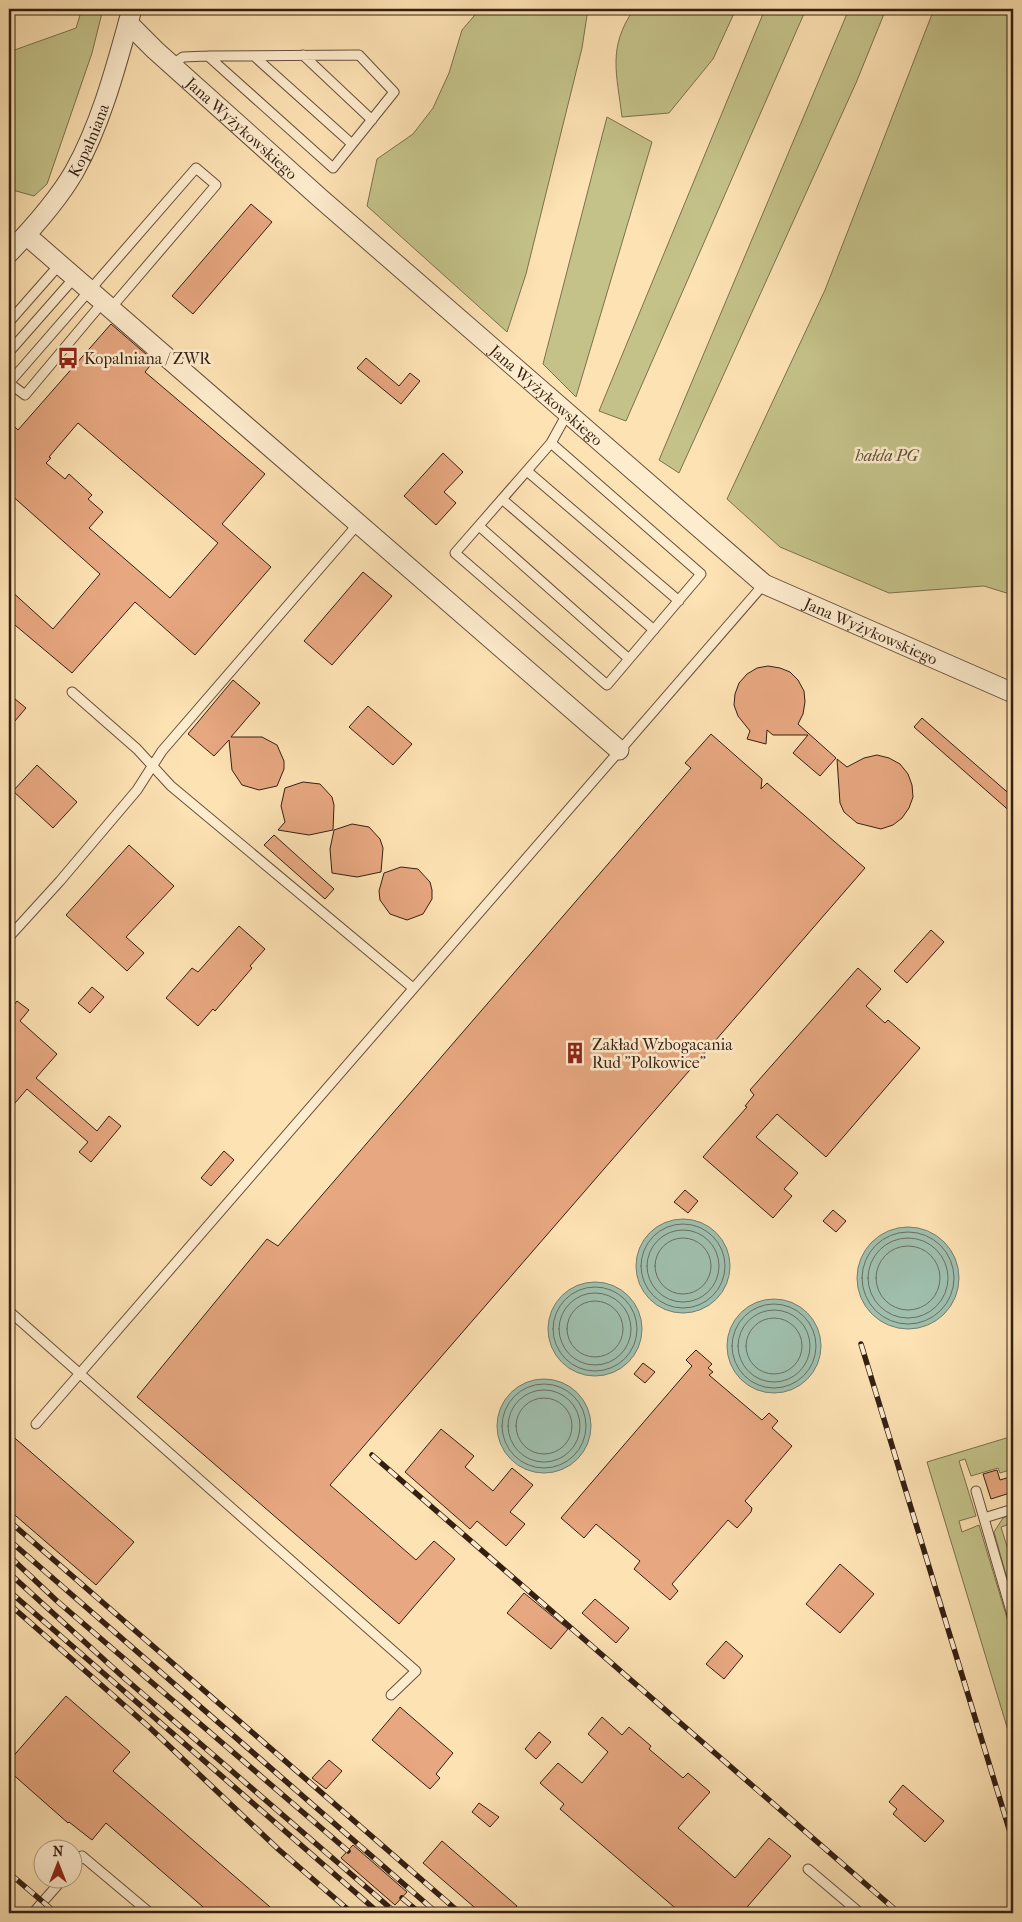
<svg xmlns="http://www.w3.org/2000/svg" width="1022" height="1922" viewBox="0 0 1022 1922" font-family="'IM FELL French Canon',serif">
<rect width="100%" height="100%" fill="#fde2b3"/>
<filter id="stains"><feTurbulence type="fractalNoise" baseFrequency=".004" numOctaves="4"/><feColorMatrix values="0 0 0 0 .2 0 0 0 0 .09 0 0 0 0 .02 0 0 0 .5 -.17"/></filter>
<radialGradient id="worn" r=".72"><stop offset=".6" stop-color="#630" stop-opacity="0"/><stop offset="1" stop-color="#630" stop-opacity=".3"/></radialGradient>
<path fill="#c4c289" stroke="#7c704e" d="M82,9H103L92,53L47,184L34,196L9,189V52L76,28Z
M480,9H588L582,48L526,274L507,332L367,206L377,159L413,134L433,108L449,73L462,30Z
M634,9H736L713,59L669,113L622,117C617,74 607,48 634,9Z
M765,9H806L626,421L599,411Z
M849,9H886L856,83L679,473L659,460Z
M934,9H1013V595L984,586L889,593L780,547L727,499L825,290Z
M607,117L652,142L576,397L543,364Z
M1013,1436V1469L1000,1473L998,1468L971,1476L965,1459L959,1461L976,1516L959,1521L962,1532L979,1525L1013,1638V1747L927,1462Z
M1013,1513V1523L1001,1527L1013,1566V1600L994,1532L1003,1518Z"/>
<path fill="#9fbeac" stroke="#747e6f" d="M636 1266a47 47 0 1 1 94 0a47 47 0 1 1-94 0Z
M857 1278a51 51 0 1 1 102 0a51 51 0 1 1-102 0Z
M548 1329a47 47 0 1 1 94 0a47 47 0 1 1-94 0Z
M727 1346a47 47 0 1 1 94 0a47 47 0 1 1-94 0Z
M497 1426a47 47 0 1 1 94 0a47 47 0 1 1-94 0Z"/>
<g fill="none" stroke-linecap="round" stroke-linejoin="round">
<path stroke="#6a6e60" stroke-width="1" d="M641 1266a42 42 0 1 1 84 0a42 42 0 1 1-84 0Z
M647 1266a36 36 0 1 1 72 0a36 36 0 1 1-72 0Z
M862 1278a46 46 0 1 1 92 0a46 46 0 1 1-92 0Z
M655 1266a28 28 0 1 1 56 0a28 28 0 1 1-56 0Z
M868 1278a40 40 0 1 1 80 0a40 40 0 1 1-80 0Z
M876 1278a32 32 0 1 1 64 0a32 32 0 1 1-64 0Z
M553 1329a42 42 0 1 1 84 0a42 42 0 1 1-84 0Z
M559 1329a36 36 0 1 1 72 0a36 36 0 1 1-72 0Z
M567 1329a28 28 0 1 1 56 0a28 28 0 1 1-56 0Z
M732 1346a42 42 0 1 1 84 0a42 42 0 1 1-84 0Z
M738 1346a36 36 0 1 1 72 0a36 36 0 1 1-72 0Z
M746 1346a28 28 0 1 1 56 0a28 28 0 1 1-56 0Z
M502 1426a42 42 0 1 1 84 0a42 42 0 1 1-84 0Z
M508 1426a36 36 0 1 1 72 0a36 36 0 1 1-72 0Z
M516 1426a28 28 0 1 1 56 0a28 28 0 1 1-56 0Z"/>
</g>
<path fill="#e7a780" stroke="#341f13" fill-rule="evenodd" d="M251,204L272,222L193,314L172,296Z
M111,324L154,361L145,372L265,474L222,524L271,567L195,655L135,602L72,673L9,620V589L53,629L100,574L9,493V421L18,430ZM78,423L218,543L170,598L89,528L103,512L88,499L92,495L69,474L65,479L46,463L51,458L49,457Z
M366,358L399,386L410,373L420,381L401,404L357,368Z
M443,453L463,472L444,492L456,503L436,525L404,496Z
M363,572L392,596L332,665L304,641Z
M768,666L780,668L790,672L798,680L804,691L805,702L803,714L798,724L836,758L820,776L793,753L808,735H773L767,730L766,744L747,739L750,731L738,716L734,705L735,694L739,683L747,674L757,668Z
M233,680L260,703L231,737H262L277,745L284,761V769L277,786L259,790L242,785L232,770L229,740L214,756L188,734Z
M9,694L26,708L9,728Z
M368,706L412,744L393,765L349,727Z
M922,718L1013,797V814L914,727Z
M711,734L762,779L761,789L767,783L865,868L330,1485L416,1560L434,1541L455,1559L399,1624L137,1397L267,1239L278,1246L691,768L685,763Z
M877,755L889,758L900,764L908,774L912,785L913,797L909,808L902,818L893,825L881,829L857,823L844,812L840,803L837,759L847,767L864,758Z
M37,765L77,802L53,828L13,791Z
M303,782L320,784L332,797L334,805L333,830L309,835L278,830L285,822L281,806L285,788Z
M352,824L369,827L380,839L383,848L381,872L357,877L332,873L330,849L334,830Z
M274,835L334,889L325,899L264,845Z
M129,845L174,886L126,937L144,953L127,971L66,915Z
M401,867L418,869L430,882L432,890V899L423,914L407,920L390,914L380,900L379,891L384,873Z
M239,926L265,949L250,966L252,968L215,1011L213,1009L198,1026L166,998L192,968L198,972Z
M931,930L944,942L907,983L894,971Z
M858,968L881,989L866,1006L885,1023L888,1020L920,1048L826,1157L777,1114L756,1137L798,1173L784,1189L792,1196L773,1218L703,1157L747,1107L745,1106L754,1095L750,1090Z
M92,987L104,997L90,1013L78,1003Z
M17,1001L29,1010L20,1021L57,1054L36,1078L97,1131L109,1116L121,1126L91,1162L79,1152L88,1142L27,1089L9,1110V1011Z
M224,1151L234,1160L211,1186L201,1178Z
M685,1190L698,1201L688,1213L674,1202Z
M833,1210L846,1221L836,1232L823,1221Z
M696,1350L712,1364L708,1368L713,1372L709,1375L762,1420L769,1413L778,1421L772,1428L792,1446L745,1501L752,1508L751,1512L737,1528L728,1520L672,1584L678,1591L670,1600L634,1569L640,1561L596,1524L584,1538L561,1518L692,1366L686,1360Z
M643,1363L655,1372L645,1383L634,1374Z
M441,1429L474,1456L465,1467L493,1491L512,1468L533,1485L510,1512L525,1524L506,1546L477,1521L470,1529L405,1472Z
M9,1433L134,1542L96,1585L9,1510Z
M997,1470L1000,1480L1013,1476V1492L991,1499L983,1474Z
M840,1564L874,1594L840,1633L806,1604Z
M524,1593L568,1629L551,1649L507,1613Z
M595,1599L629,1628L616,1643L582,1613Z
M726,1641L743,1656L724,1679L706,1664Z
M66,1696L130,1752L113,1771L277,1913H210L106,1823L92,1840L69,1822L68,1823L9,1771V1761Z
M400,1707L453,1753L436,1774L440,1778L430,1789L372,1740Z
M602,1717L622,1735L629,1727L651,1746L649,1749L683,1778L688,1773L710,1792L678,1828L735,1878L769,1838L791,1856L742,1913H681L560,1809L564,1804L540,1783L558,1763L582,1783L608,1752L588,1734Z
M539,1732L551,1742L536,1759L525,1749Z
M329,1760L342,1771L326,1789L312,1778Z
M903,1785L944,1821L925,1842L893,1814L897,1809L889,1802Z
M479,1803L499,1817L490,1827L472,1812Z
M442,1841L517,1906L511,1913H481L423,1863Z
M353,1845L407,1892L395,1905L341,1858Z"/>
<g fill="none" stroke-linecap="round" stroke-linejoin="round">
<g stroke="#66503b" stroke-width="11">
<path id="service" d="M303,55L372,120
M254,56L352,144
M172,65L183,57L208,56L359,55L394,92L333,168L208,56
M9,322L60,264
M9,352L75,277
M9,383L196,168L216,185L111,308
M9,383L25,395L103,302
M551,443L701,574L607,685L455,553L551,443L567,414
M527,471L679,601
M502,499L654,630
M479,526L629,659
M72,692L137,749L171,786L413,988
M9,937L60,881L137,790L162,751L358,524
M9,1311L416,1671L391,1695
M36,1424L764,584
M976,1491L1013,1618
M984,1518L1013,1509
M72,1867L82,1856L150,1913
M808,1869L860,1913
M33,1913L62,1880"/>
</g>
<g stroke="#66503b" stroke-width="21">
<g id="minor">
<path id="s1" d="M128,23L155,50L320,198L764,584L1013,693"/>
<path d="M26,235L619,750"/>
<path id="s2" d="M9,253C31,230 58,200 74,172C102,122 117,63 132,9"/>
</g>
</g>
<use href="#service" stroke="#feecce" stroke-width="9"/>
<use href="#minor" stroke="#feecce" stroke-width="19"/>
<g stroke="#341f13" stroke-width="5.5">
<path id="rail" d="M861,1344L1013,1842
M372,1455L899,1913
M9,1521L460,1913
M9,1540L437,1913
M9,1556L57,1601L348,1851
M9,1573L122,1676L396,1913
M9,1591L379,1913
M9,1604L149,1727L278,1849L352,1913
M9,1873L56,1913
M402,1898L420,1913"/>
</g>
<use href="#rail" stroke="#feecce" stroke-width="4" stroke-dasharray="11" stroke-linecap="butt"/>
</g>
<defs>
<g id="bus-bare" transform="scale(1.725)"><path d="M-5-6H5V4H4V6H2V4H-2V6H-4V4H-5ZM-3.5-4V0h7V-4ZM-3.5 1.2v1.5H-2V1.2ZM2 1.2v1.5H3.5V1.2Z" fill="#8f2418" stroke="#feecce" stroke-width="2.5" paint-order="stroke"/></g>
<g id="building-bare" transform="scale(1.725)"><path d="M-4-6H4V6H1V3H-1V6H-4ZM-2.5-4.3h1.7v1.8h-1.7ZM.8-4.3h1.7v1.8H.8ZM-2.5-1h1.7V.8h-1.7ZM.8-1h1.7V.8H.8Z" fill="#8f2418" stroke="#feecce" stroke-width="2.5" paint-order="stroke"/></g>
</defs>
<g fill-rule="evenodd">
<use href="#bus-bare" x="68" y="358"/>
<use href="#building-bare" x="575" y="1053"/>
</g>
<g text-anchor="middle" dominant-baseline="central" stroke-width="5" stroke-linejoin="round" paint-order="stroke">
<g font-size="16" fill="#341f13" stroke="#feecce">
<text stroke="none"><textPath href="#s1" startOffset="155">Jana Wyżykowskiego</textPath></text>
<text stroke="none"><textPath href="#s2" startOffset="139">Kopalniana</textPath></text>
<text stroke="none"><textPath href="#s1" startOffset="560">Jana Wyżykowskiego</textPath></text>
<text stroke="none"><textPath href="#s1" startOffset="965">Jana Wyżykowskiego</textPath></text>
</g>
<g font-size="16" fill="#341f13" stroke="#feecce" text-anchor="start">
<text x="84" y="358">Kopalniana / ZWR</text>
<text x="592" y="1044">Zakład Wzbogacania<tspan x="592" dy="18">Rud "Polkowice"</tspan></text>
</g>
<g font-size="16" font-style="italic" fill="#5f5036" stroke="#feecce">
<text x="887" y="455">hałda PG</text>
</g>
</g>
<rect width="1022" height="1922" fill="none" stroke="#fde2b3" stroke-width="30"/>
<rect x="10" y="10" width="1002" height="1902" fill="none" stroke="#341f13" stroke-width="2.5"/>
<rect x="15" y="15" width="992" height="1892" fill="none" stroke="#341f13"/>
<g transform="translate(58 1864)"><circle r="24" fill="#feecce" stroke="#ad9a83"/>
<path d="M0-4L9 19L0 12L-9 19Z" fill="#8f2418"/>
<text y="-8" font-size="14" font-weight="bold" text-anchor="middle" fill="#341f13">N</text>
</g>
<rect width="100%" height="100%" filter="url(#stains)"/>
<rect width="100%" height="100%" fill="url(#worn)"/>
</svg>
